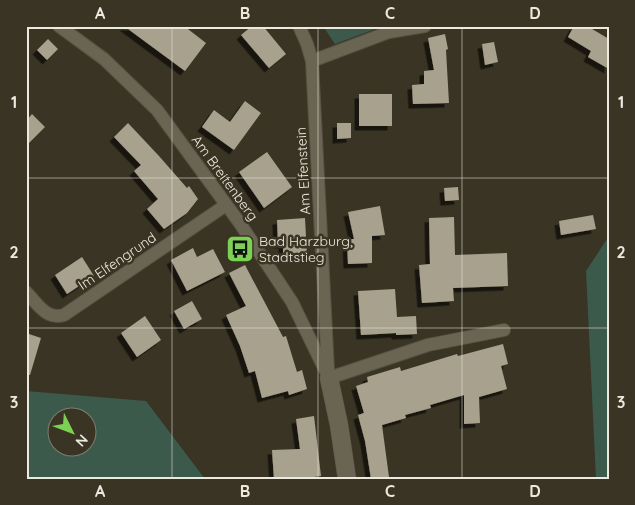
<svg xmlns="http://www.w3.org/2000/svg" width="635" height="505" viewBox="0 0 635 505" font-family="Quicksand,sans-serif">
<defs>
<filter id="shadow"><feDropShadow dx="-4.5" dy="4.5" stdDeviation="0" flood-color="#0009"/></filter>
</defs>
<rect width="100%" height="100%" fill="#393423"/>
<path fill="#3c5a4c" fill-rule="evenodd" d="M323,26H383L335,44Z
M609,236V479H596L586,271Z
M26,391L146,401L205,479H26ZM58,418H88V448H58Z"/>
<path fill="#a7a18e" filter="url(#shadow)" d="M124,26H184L206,43L185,71Z
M252,26H263L286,54L269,68L241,35Z
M574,26H587L609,39V69L588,57L591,51L568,37Z
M445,34L448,49L446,50L449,103L413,104L412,85L424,84V71L434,70L428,38Z
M48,39L58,49L47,60L37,50Z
M494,42L498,62L485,65L482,44Z
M359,94H392V126H359Z
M245,101L261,113L234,150L202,127L214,110L230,122Z
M32,114L45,127L26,146V121Z
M128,123L159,156L187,188L189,186L198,199L187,213L164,229L147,209L158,199L134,171L141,165L114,137Z
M337,123H351V138L337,139Z
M267,152L292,187L264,208L239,172Z
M458,187L459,200L445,201L444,188Z
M380,206L385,235L372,236V263L348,264L347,239H354L348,212Z
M593,215L596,229L561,235L559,221Z
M454,217L455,255L507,253L508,286L453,288L454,301L422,303L419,265L430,264L429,218Z
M305,218L307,256L283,257V244H278L277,220Z
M193,248L197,257L213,249L225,272L187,291L171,260Z
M82,257L94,276L67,294L55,275Z
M245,265L283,337L286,336L297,372L302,370L307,389L289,395L288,391L262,398L255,371L249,373L240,346L226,315L246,306L229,273Z
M395,289L397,317L416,316L417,334L396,335V333L361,335L358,291Z
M192,301L202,319L184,329L174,311Z
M145,316L161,340L137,357L121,333Z
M26,333L41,338L30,375H26Z
M503,344L508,364L501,366L507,389L479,397L480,423L464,424V395L430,405L431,408L405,415L406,418L382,425L389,477L371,479L365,441L358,415L364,413L356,386L368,382L367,377L400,367L401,371L457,354L458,356Z
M314,416L321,476L300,479H274L272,450L300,449L296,419Z"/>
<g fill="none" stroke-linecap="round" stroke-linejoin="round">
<g stroke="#555143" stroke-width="14">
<path id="street" d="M59,26L104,59L157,110L239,222L292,302L329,378
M299,26L307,44L312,61L328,370
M312,61L389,32L425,26
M26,292C38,304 46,320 64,315L226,205
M329,378L428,345L504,330"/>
</g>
<g stroke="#555143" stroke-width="19">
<path id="secondary" d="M329,378L339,425L347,479"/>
</g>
<use href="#street" stroke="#6a6452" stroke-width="12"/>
<use href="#secondary" stroke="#6a6452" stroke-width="18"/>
</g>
<path fill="none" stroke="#ece9df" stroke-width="1" stroke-opacity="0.55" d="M172,26V479M318,26V479M462,26V479M26,178H609M26,328H609"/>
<defs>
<g id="bus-square" transform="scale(1.4375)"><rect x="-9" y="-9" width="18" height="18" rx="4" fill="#7cd155" stroke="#393423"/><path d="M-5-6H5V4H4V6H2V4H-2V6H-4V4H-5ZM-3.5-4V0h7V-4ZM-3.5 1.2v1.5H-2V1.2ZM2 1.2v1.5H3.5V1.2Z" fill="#111"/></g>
</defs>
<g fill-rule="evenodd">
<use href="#bus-square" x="240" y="249"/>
</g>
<g text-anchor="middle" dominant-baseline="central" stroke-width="5" stroke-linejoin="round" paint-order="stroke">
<g font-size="14" fill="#ece9df" stroke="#393423">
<text transform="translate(303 171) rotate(-93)">Am Elfenstein</text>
<text transform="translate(225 178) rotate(54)">Am Breitenberg</text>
<text transform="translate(117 261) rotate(-34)">Im Elfengrund</text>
</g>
<g font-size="14" fill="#ece9df" stroke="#393423" text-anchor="start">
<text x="259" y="241">Bad Harzburg,<tspan x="259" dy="16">Stadtstieg</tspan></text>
</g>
</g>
<rect width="635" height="505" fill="none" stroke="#393423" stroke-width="55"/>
<g transform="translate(72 432) rotate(132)"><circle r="24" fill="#393423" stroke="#817c6e"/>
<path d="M0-4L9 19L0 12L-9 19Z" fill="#7cd155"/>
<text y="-8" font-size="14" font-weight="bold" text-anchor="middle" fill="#ece9df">N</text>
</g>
<rect x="28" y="28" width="580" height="450" fill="none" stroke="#ece9df" stroke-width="2"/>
<g font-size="16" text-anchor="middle" font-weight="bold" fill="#ece9df">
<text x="100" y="19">A</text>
<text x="245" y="19">B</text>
<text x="390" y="19">C</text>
<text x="535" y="19">D</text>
<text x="14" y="108">1</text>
<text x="621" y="108">1</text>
<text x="14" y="258">2</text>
<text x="621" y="258">2</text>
<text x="14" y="408">3</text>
<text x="621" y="408">3</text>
<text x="100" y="497">A</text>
<text x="245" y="497">B</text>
<text x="390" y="497">C</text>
<text x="535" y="497">D</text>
</g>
</svg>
